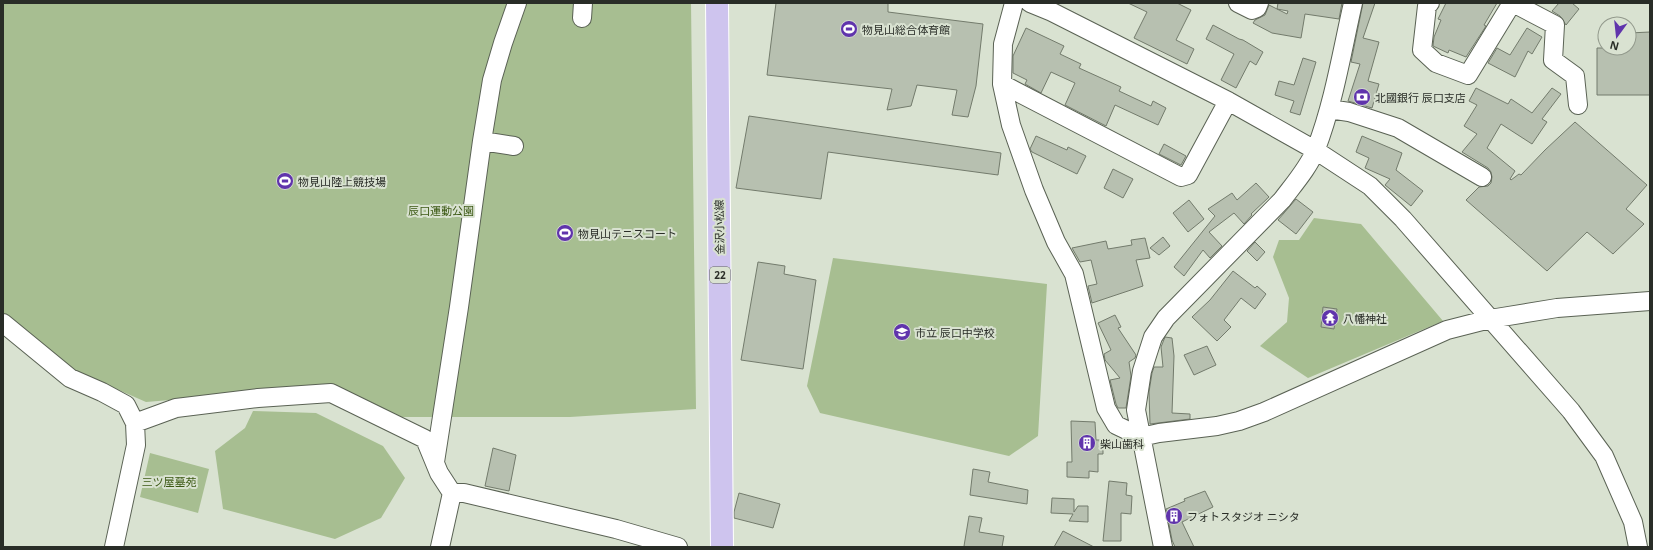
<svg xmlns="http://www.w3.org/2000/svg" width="1653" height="550" viewBox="0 0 1653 550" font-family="'Open Sans','Noto Sans JP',sans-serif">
<rect width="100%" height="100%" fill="#d9e2d1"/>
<path fill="#a7be91" d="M3,3H691L696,409L570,417H402L320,394L231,395L146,402L71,369L3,314Z
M1314,218L1361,224L1443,321L1308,378L1260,346L1287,322L1289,298L1273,257L1279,240H1299Z
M833,258L1047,284L1038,436L1009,456L820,413L807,386Z
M253,411L316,413L383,446L405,478L381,518L335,539L223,509L215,451L245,428Z
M150,453L209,469L198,513L140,497Z"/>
<path fill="#b7c0b0" stroke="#737b6c" d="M776,3H888V12L983,24L976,86L968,117L952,115L957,90L917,85L911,106L887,110L892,89L767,75Z
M1128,3H1177L1191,10L1176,40L1194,49L1187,64L1134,38L1147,12Z
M1278,3H1342L1339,19L1305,14L1301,38L1272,33L1253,23L1255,20L1265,15L1269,5L1287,14L1288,11L1277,9Z
M1363,3H1375L1363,38L1379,42L1368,81L1379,84L1372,108L1348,101L1360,64L1351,62Z
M1446,3H1497L1484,25L1486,26L1466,57L1449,50L1448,53L1433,46L1434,37L1441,20L1438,19Z
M1559,3H1572L1579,9L1566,25L1560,16L1552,11Z
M1213,25L1239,39L1243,40L1263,52L1256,65L1250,61L1236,88L1221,80L1234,54L1206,39Z
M1026,28L1064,46L1060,54L1081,64L1079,68L1121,87L1119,91L1151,106L1153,101L1166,108L1158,125L1115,105L1106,126L1065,105L1075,83L1051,72L1041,93L1025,84L1027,80L1013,73V56Z
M1527,28L1542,37L1532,54L1528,51L1515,77L1488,63L1497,48L1510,55Z
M1650,32V95H1597V48H1629V33Z
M1303,58L1316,62L1300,115L1290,112L1294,101L1275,95L1279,81L1294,85Z
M1476,88L1508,104L1511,99L1532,113L1552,88L1561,94L1542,119L1547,122L1532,144L1501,124L1487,148L1515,171L1510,179L1511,180L1519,174L1521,175L1545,150L1575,122L1647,185L1626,209L1644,224L1613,254L1587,232L1547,271L1466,200L1479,187L1488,186L1491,183L1492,177L1491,172L1488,168L1462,152L1477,134L1464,126L1477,105L1469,101Z
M749,116L1001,153L998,175L828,152L821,199L736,188Z
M1036,136L1067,150L1068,147L1086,156L1077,174L1032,152L1030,149Z
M1362,136L1402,153L1396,170L1423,191L1411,206L1385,185L1390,179L1365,168L1369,158L1356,152Z
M1164,144L1186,156L1181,165L1159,154Z
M1113,169L1133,179L1123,198L1104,188Z
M1256,183L1269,197L1251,214L1252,215L1244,224L1234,213L1209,232L1222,246L1210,258L1203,250L1184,276L1174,267L1215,216L1208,209L1232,193L1237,200Z
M1296,199L1313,212L1296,234L1278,220Z
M1189,200L1204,219L1188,232L1173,213Z
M1163,237L1170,246L1159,255L1150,248Z
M1145,238L1150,258L1136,260L1143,286L1092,303L1088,286L1097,284L1091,260L1080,262L1072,248L1106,241L1108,249L1132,245L1131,240Z
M1255,242L1265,252L1257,261L1247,251Z
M758,262L785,266L784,274L816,280L803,369L741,360Z
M1233,271L1255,288L1257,286L1266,294L1255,309L1241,298L1224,320L1231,327L1217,341L1192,317L1210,300Z
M1323,307L1337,309L1334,329L1321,327Z
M1115,315L1121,327L1118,328L1136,355L1135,358L1129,362L1131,376L1126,408H1118L1116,404L1110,380L1120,378L1105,360L1104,354L1111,350L1098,323Z
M1165,337L1172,338L1174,356L1172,413L1190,414V419L1150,424L1149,392L1152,373L1154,367H1163L1161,347Z
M1207,346L1216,365L1194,375L1184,355Z
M1071,421L1095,422L1096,440H1103V454H1098V472L1089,471V478L1067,477V462H1072Z
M493,448L516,455L509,491L485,486Z
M973,469L990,472L988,482L1028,490L1027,504L970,495Z
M1109,481L1127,483L1126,495L1132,496L1131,514L1121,513V541H1103Z
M1205,491L1213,507L1182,522L1194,547H1175L1172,540L1166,509L1185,501L1184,499Z
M739,493L780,504L773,528L734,518V512Z
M1052,498L1074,499V512L1078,506H1088V522L1069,521L1073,514L1051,513Z
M969,516L982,518L979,532L1004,536L1002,547H966L964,546Z
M1063,531L1094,547H1054Z"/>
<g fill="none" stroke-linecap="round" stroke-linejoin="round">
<g stroke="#5a6254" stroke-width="20">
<path id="minor" d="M1014,3L1003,44L1002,84L1011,125L1034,190L1056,242L1074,274L1106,408L1116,425L1141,437L1159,433L1217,426L1239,421L1264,412L1447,330L1490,319L1557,308L1650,301
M1030,3L1052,12L1228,101L1315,150L1370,186L1403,219L1571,411L1604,456L1633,522L1638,547
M1238,3L1252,10L1257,8L1259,3
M1430,3L1427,6L1422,50L1436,63L1468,75L1512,3
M1513,3L1555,25L1553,60L1575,76L1578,105
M582,18L583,3
M1002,84L1181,177L1188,175L1228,101
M1329,109L1349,112L1398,128L1482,177
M482,141L514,146
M3,323L70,378L102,392L126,405L135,423L136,445L114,547
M135,423L176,408L258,398L331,393L425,439L439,473L452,493H464L616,529L678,547
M435,462L459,307L482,141L492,80L503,43L517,3
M440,547L452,493
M1163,547L1136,410L1142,371L1153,337L1166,318L1282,200C1294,184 1309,167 1316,149C1334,102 1342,51 1353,3"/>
</g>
<g stroke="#fff" stroke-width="24">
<path id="major" d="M717,3L722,547"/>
</g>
<use href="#minor" stroke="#fff" stroke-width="18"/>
<use href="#major" stroke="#cec4ee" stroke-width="22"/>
</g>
<defs>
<g id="stadium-disc" transform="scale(0.9)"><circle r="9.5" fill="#6034ac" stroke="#d9e2d1"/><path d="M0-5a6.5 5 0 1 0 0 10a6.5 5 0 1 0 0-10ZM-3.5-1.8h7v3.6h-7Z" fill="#fff"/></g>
<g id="bank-disc" transform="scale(0.9)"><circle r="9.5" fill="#6034ac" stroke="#d9e2d1"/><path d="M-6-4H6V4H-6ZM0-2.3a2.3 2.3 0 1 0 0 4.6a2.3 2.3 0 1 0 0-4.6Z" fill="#fff"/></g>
<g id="temple-disc" transform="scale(0.9)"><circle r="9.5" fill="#6034ac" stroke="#d9e2d1"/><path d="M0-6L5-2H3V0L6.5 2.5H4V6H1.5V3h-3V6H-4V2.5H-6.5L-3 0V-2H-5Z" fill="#fff"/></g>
<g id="school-disc" transform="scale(0.9)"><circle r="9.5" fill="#6034ac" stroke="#d9e2d1"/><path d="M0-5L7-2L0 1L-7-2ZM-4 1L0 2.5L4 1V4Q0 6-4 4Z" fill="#fff"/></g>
<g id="building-disc" transform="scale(0.9)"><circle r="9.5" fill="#6034ac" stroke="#d9e2d1"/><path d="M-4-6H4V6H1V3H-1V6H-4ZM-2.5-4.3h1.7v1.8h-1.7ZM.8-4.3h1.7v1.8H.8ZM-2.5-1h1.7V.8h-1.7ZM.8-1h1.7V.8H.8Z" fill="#fff"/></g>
</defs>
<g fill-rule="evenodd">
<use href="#stadium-disc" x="849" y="29"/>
<use href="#bank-disc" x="1362" y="97"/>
<use href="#stadium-disc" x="285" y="181"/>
<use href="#stadium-disc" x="565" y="233"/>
<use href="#temple-disc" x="1330" y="318"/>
<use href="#school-disc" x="902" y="332"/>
<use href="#building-disc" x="1087" y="443"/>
<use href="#building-disc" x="1174" y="516"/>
</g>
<g text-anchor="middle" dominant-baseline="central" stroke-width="4" stroke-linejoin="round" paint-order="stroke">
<rect fill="#d9e2d1" stroke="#5e635a" stroke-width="1" x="710" y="267" width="20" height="16" rx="3"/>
<g font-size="10" font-weight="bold" fill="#292d27">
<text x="720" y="275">22</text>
</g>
<g font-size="11" fill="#292d27" stroke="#d9e2d1" text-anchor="start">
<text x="862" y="29">物見山総合体育館</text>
<text x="1375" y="97">北國銀行 辰口支店</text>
<text x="298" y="181">物見山陸上競技場</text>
<text x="578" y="233">物見山テニスコート</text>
<text x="1343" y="318">八幡神社</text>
<text x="915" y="332">市立 辰口中学校</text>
<text x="1100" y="443">柴山歯科</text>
<text x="1187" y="516">フォトスタジオ ニシタ</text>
</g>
<g font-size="11" fill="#3b5813" stroke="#d9e2d1">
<text x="441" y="210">辰口運動公園</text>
<text x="169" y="481">三ツ屋墓苑</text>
</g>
<g font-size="11" fill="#292d27" stroke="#d9e2d1">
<text transform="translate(719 227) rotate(-91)">金沢小松線</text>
</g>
</g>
<rect width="1653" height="550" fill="none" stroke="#292d27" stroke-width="8"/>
<g transform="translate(1617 36) rotate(195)"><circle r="19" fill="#d9e2d1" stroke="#939a8d"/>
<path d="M0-3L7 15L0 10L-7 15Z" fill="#6034ac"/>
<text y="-6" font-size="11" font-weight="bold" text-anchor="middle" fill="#292d27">N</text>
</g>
</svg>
